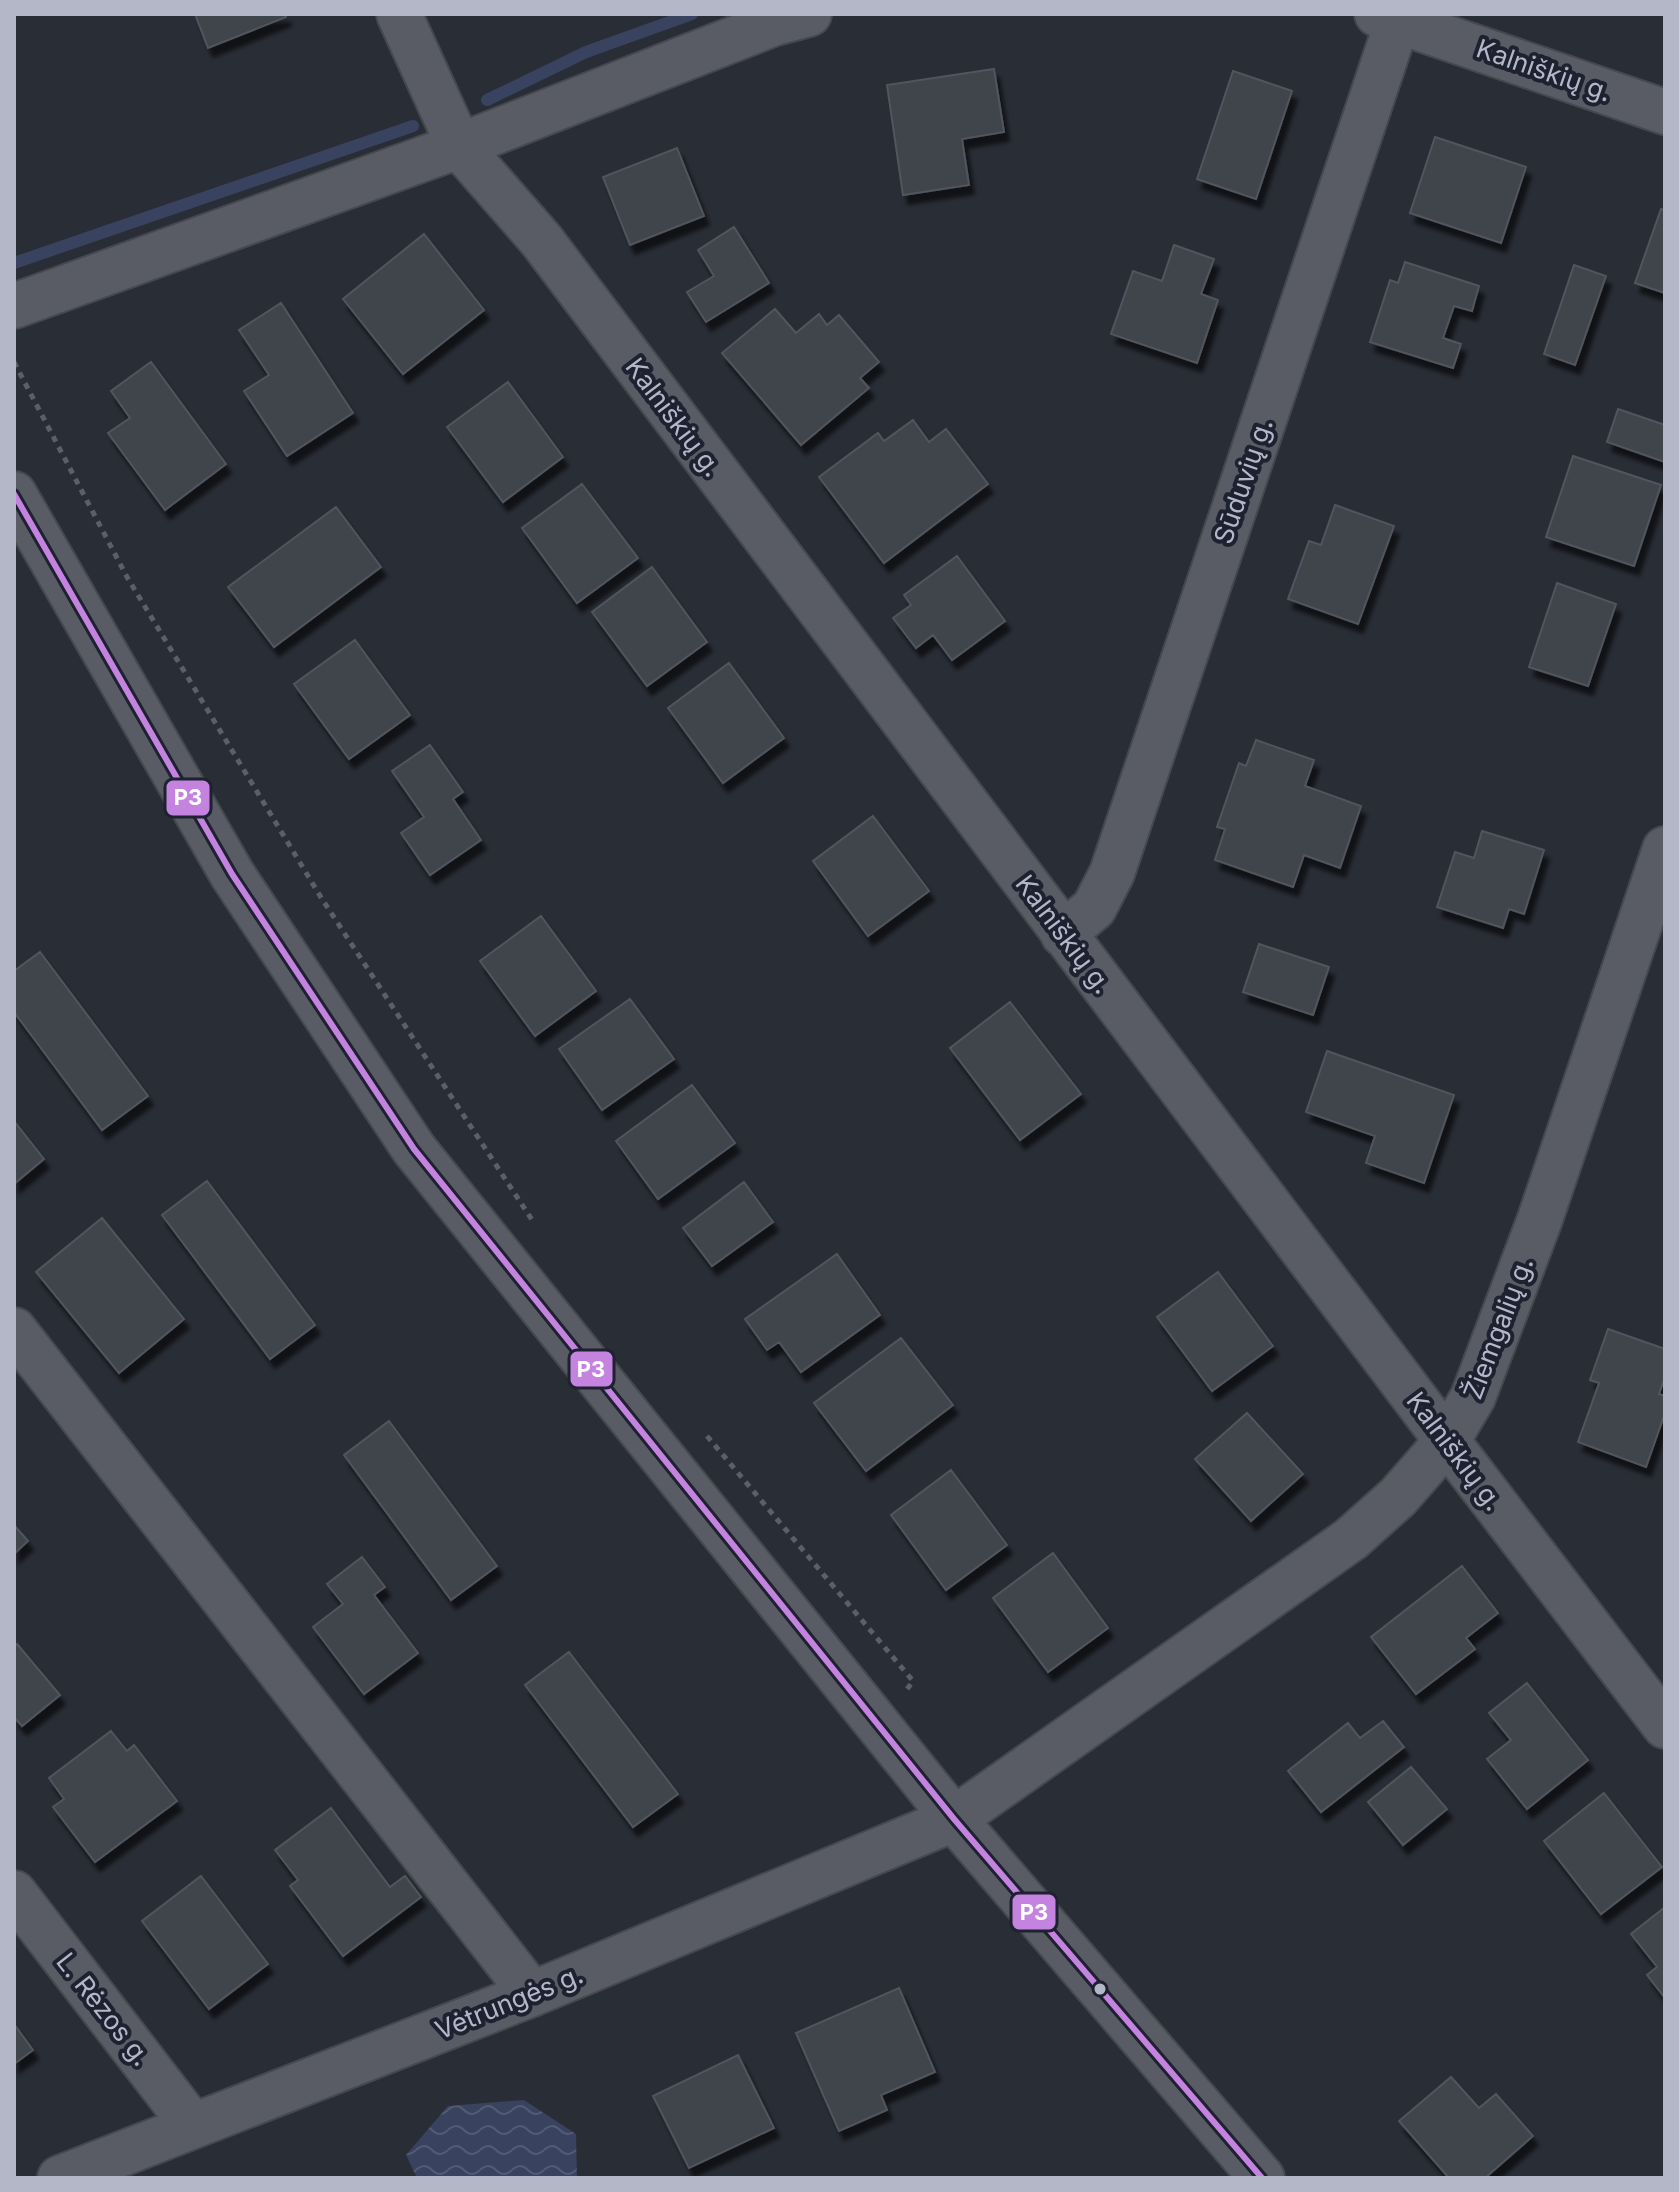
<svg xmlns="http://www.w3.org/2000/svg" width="1679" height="2192" viewBox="0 0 1679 2192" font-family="Inter,sans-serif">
<defs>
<pattern id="water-waves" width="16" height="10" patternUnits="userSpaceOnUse" patternTransform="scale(2)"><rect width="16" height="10" fill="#39425f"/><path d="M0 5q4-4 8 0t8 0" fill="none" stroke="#535b74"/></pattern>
<filter id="shadow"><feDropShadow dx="5" dy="9" stdDeviation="2" flood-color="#0009"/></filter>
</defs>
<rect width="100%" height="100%" fill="#292d36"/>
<path fill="url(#water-waves)" d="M524,2100L576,2134L577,2178H417L406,2155L448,2106Z"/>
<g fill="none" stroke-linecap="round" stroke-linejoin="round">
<path stroke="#39425f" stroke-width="12" d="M487,100L586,52L692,14
M14,263L413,126"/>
</g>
<path fill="#41444c" stroke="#51545d" stroke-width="2" filter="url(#shadow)" d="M195,14H285L286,17L208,48Z
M994,69L1004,132L962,139L969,185L903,195L887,85Z
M1233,71L1292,91L1256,199L1197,179Z
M1435,137L1526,167L1501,243L1410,213Z
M677,148L704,216L630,245L603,177Z
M1661,209L1665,210V293L1635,283Z
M734,227L769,283L706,322L687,292L714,276L698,250Z
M424,234L484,310L403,374L343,299Z
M1174,245L1214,259L1201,294L1218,300L1197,363L1111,334L1133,271L1162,281Z
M1405,262L1479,286L1472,311L1454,306L1443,338L1461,344L1453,368L1370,342L1390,280L1398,283Z
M1574,265L1606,276L1575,365L1544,354Z
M281,303L353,413L287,456L244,391L269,375L239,330Z
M775,309L796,333L819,314L827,325L839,315L879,362L860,378L869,388L801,445L722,353Z
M151,362L226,464L165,510L108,433L130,418L111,391Z
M508,382L563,457L503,502L447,427Z
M1618,409L1665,425V462L1607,442Z
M913,420L929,442L946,429L988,484L884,563L819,477L878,433L884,441Z
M1573,456L1661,485L1634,566L1546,537Z
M582,484L638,558L577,603L522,528Z
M1335,505L1394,526L1358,624L1288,599L1309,541L1321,545Z
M336,507L381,567L274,647L228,587Z
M957,556L1005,621L952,660L933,635L916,648L893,618L911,605L904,595Z
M652,567L707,642L647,686L592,612Z
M1557,583L1616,604L1588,686L1529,667Z
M355,640L410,715L349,759L294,684Z
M729,663L784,738L723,783L668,708Z
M1256,740L1314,760L1305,786L1361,806L1340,868L1304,855L1293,887L1215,860L1225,829L1217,827L1239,763L1246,766Z
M430,745L463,792L453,799L481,840L430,875L401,833L424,817L392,771Z
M873,816L929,891L868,936L813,861Z
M1482,831L1544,850L1524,914L1509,909L1503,928L1437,907L1455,852L1474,858Z
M541,916L596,991L535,1036L480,961Z
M1259,944L1329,967L1313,1015L1243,992Z
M40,952L148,1096L102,1130L14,1012V971Z
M630,999L674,1059L602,1110L559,1049Z
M1010,1002L1081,1094L1020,1140L950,1048Z
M1327,1051L1454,1095L1424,1183L1366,1163L1375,1136L1306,1112Z
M692,1085L735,1143L658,1199L616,1141Z
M14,1121L44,1159L14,1184Z
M207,1181L315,1325L270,1359L162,1215Z
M744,1182L773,1222L712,1266L683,1228Z
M102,1218L184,1319L119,1373L36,1272Z
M837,1254L880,1315L801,1372L779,1342L767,1350L745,1319Z
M1218,1272L1273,1346L1212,1391L1157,1317Z
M1608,1329L1665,1349V1377L1659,1394L1665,1396V1413L1646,1467L1578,1442L1599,1383L1590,1380Z
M901,1338L953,1405L866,1471L814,1403Z
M1247,1413L1303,1474L1251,1521L1195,1459Z
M389,1421L497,1566L451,1600L344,1455Z
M951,1470L1007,1545L946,1590L891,1515Z
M14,1525L28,1541L14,1554Z
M1053,1553L1108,1628L1048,1672L993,1598Z
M362,1557L385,1587L374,1595L418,1653L364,1694L313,1627L343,1604L327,1584Z
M1462,1566L1498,1613L1466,1638L1475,1649L1416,1694L1371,1637Z
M17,1644L60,1695L22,1726L14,1717V1647Z
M569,1652L678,1794L633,1827L525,1685Z
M1527,1683L1588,1760L1527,1809L1487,1759L1511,1740L1489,1713Z
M1383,1721L1404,1747L1321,1812L1288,1771L1348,1723L1360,1738Z
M111,1731L127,1751L134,1745L177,1801L95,1862L53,1807L64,1799L49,1778Z
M1411,1767L1447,1809L1403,1845L1368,1802Z
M1604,1793L1662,1867L1601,1914L1544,1841Z
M331,1808L390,1887L405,1876L421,1897L343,1956L290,1886L298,1880L275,1850Z
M201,1876L268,1964L209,2009L142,1921Z
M1665,1907V1998L1647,1975L1657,1967L1631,1934Z
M899,1988L935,2072L881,2095L887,2110L839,2131L796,2033Z
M14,2024L33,2050L14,2064Z
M738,2055L774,2128L689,2168L653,2096Z
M1451,2077L1479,2108L1496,2094L1533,2136L1485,2178H1449L1399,2121Z"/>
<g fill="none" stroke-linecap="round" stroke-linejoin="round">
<g stroke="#45484f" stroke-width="48">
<path id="minor" d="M399,14L459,146L775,23L809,14
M1377,14L1665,112
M14,306L459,146L542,241L1447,1441L1665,1726
M14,494L232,874L414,1149L954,1819L1262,2178
M1063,934L1094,908L1112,873L1400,14
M14,1330L532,1994
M14,1893L193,2126
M60,2178L532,1994L954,1819L1351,1539L1398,1497L1447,1441L1473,1397L1540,1219L1665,849"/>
</g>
<path stroke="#5d5f67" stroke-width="5" stroke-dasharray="6 6" stroke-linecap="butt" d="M14,362L127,577L322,899L534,1223
M707,1436L913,1681L905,1692"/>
<use href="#minor" stroke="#595c64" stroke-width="44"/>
<g stroke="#1d2130" stroke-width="12">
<path id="bus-1" d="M14,494L232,874L414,1149L954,1819L1262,2178"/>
</g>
<use href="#bus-1" stroke="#c483df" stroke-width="6"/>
</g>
<circle fill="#b4b7c7" stroke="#1d2130" stroke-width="3" cx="1100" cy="1989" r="7"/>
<g text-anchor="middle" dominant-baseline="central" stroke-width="8" stroke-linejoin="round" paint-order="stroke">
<g font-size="26" fill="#b4b7c7" stroke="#1d2130">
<text transform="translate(1544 70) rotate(19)">Kalniškių g.</text>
<text transform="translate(674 417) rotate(53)">Kalniškių g.</text>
<text transform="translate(1243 481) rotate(-71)">Sūduvių g.</text>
<text transform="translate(1064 934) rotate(53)">Kalniškių g.</text>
<text transform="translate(1498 1328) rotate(-69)">Žiemgalių g.</text>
<text transform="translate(1455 1451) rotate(53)">Kalniškių g.</text>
<text transform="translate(509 2002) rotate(-22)">Vėtrungės g.</text>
<text transform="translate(104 2009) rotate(52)">L. Rėzos g.</text>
</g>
</g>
<g stroke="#1d2130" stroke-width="3">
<rect x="165" y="779" width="46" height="38" rx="8" fill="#c483df"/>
<rect x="569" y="1350" width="45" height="38" rx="8" fill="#c483df"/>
<rect x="1011" y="1893" width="46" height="38" rx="8" fill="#c483df"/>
</g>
<g font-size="22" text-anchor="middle" font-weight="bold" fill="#fff">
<text x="188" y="805">P3</text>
<text x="591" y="1377">P3</text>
<text x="1034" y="1920">P3</text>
</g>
<rect width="1679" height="2192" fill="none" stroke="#b4b7c7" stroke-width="32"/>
</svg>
